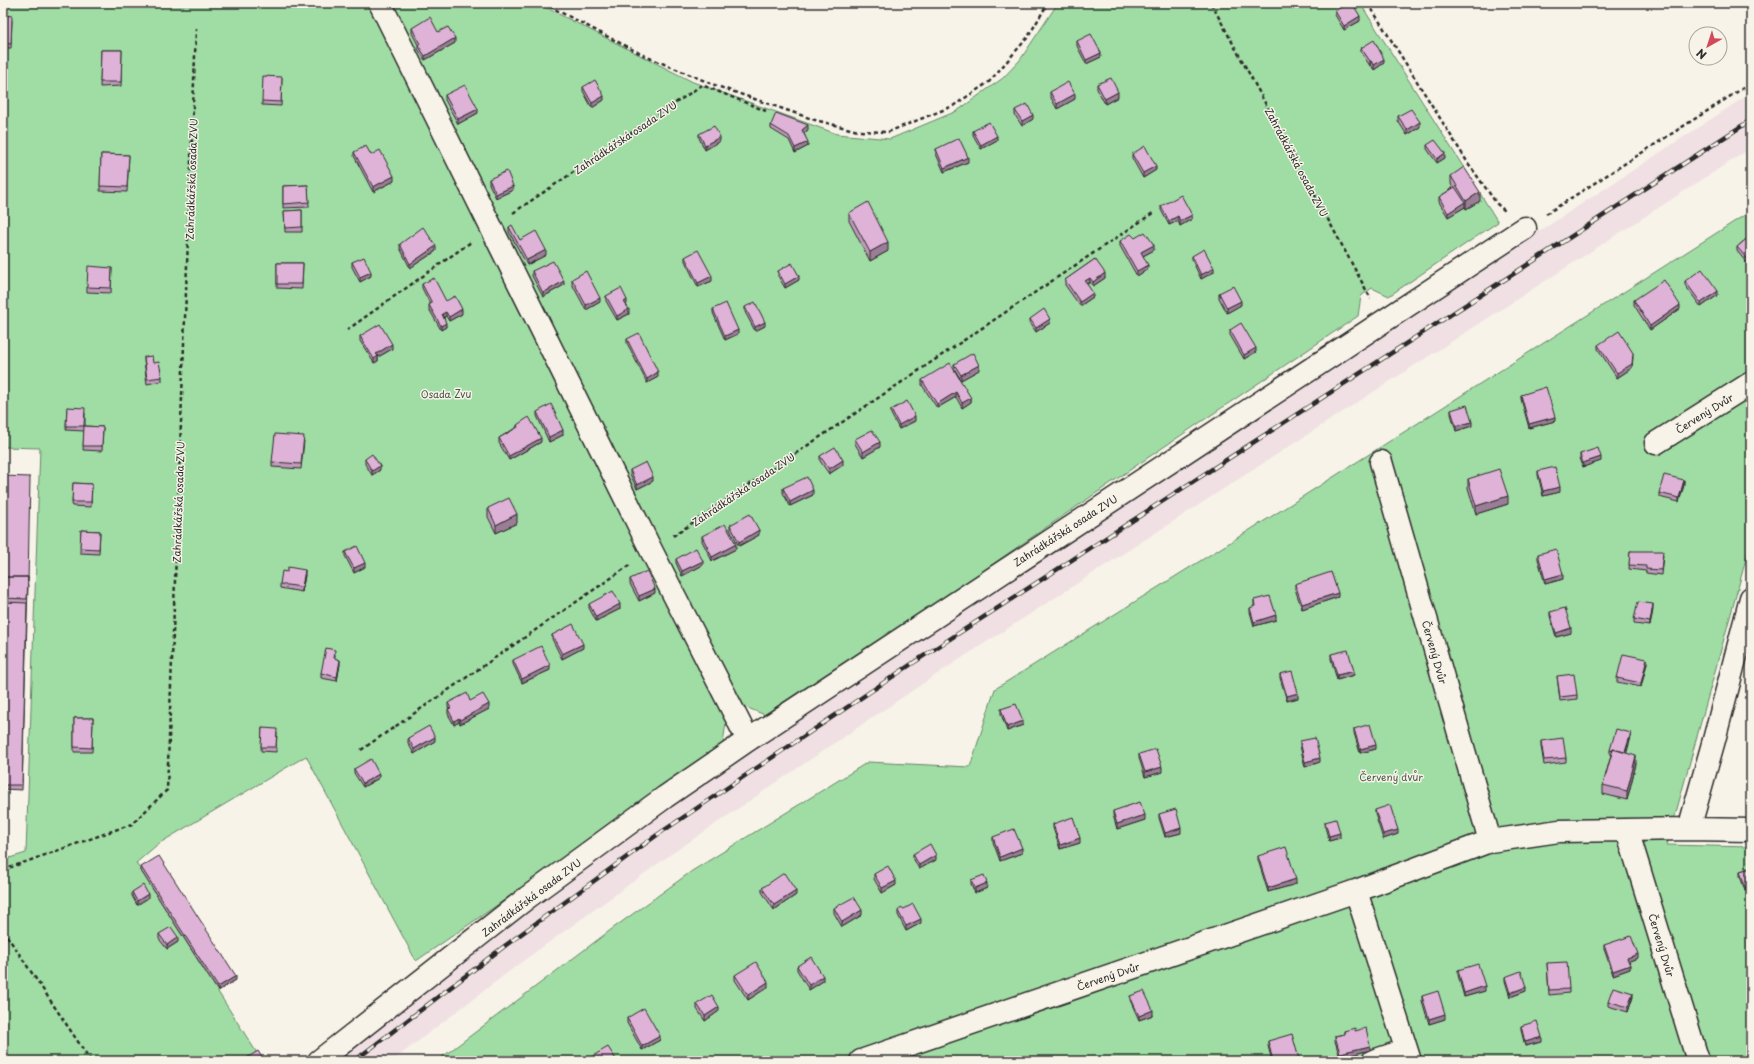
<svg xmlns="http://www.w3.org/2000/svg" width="1754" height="1064" viewBox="0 0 1754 1064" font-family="'Playpen Sans',sans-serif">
<rect width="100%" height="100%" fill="#f7f3e8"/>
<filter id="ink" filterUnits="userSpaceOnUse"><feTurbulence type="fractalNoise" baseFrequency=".025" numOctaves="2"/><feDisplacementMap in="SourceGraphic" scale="8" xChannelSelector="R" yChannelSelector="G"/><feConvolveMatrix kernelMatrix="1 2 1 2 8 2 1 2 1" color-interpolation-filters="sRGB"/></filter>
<g filter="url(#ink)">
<path fill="#f0e0e3" d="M1751,93V148L934,676L780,780L670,855L519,964L392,1061H317L644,817Z"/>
<path fill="#a0dda4" stroke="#668468" d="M3,3H537L693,82L837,134L890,139L957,111L1003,78L1020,60L1058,3H1360L1498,222L1389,296L1372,288L1361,296L1358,316L1140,463L770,717L743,706L727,716L722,750L416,961L306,756L158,844L136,863L262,1061H3V860L26,853L40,448L3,447Z
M1751,211V541L1667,845L1751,847V1061H437L612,929L692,871L868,762L970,767L995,689L1269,518Z"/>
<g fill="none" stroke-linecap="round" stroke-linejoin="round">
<g stroke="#2b2b2b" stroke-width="25">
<path id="minor" d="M380,3L651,550L748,740
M1656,443L1751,383
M1381,462L1490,841
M1689,829L1714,740L1751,598
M1627,830L1698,1061
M1356,891L1410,1061
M319,1061L528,897L665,797L748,740L1525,228
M861,1061L1356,891L1490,841L1559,831L1689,829L1751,830
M1373,1061L1406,1050"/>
</g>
<path stroke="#2b2b2b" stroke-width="2.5" stroke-dasharray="4 3" stroke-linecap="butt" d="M543,3L645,56L717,86L815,120L858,131L888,132L953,106L989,82L1028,37L1048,3
M1211,3L1371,299
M1368,3L1468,163L1497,204L1505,211
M513,213L702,85L766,111
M1546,214L1751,83
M347,330L471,242
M673,536L1153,213
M361,750L630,565
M3,870L132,824L167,790L196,29
M3,930L91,1061"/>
<use href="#minor" stroke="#f7f3e8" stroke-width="22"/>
<g stroke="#2b2b2b" stroke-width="4.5">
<path id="rail" d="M354,1061L506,945L657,835L767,761L922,657L1751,120"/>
</g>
<use href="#rail" stroke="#f7f3e8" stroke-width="3" stroke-dasharray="9" stroke-linecap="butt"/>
</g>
<path fill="#c09aba" stroke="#2b2b2b" d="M1335,11L1360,21L1344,30L1335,15Z
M3,15L12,20L11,48H3Z
M412,28L438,32L455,43L425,60L418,49V45L412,33Z
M1077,41L1101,57L1086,64L1077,46Z
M1361,48L1384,63L1374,70L1371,65L1370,66L1361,52Z
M101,50H122L121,86L100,87Z
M282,77L281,106L262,105V101Z
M1097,84L1118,97L1105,104L1097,89Z
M583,87L604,100L592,108L583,91Z
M1050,92L1075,99L1057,109L1050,96Z
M445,95L478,113L458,124L445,100Z
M1015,110L1033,119L1022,126L1015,115Z
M1398,116L1420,127L1407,135L1398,121Z
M771,125L808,130L804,133L808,146L795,153L789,140L771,129Z
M973,131L997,140L981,149L973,135Z
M699,134L720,141L705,150L699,138Z
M1427,145L1445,158L1437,163L1427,149Z
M936,149L968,162L944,172L936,154Z
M354,152L371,155L394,181L373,192L354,156Z
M101,154L129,155L127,192L100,191Z
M1132,154L1156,170L1143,178L1132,158Z
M1451,176L1480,201L1466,209L1465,207L1448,217L1439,202V197L1453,188L1451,184Z
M489,179L513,190L496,198L489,184Z
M308,185L309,207L283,208V186Z
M1161,206L1192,219L1180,226L1178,221L1169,225L1161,210Z
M302,210V232H285L284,211Z
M849,213L888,251L870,261L849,221Z
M509,227L520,240L546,255L527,265L509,232Z
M1751,235L1750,267L1737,251V247Z
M1135,238L1154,250L1143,256L1148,269L1137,276L1120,246V241Z
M400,244L436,251L410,268L400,248Z
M1192,256L1214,272L1201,279L1192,260Z
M685,257L712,281L698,287L685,261Z
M1095,259L1105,278L1093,286L1090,282L1087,284L1093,297L1080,306L1065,285V280Z
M352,262L371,276L360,282L352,267Z
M277,263H303L302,289L277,288Z
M112,268L111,293L87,292V287Z
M532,271L564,285L543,297L532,276Z
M778,271L799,280L785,288L778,276Z
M572,279L600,302L586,310L572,284Z
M1685,281L1718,295L1701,307L1685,285Z
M422,284L446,301L462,314L449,321L446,316L444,318L446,327L441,330L429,309V305L430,304L422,288Z
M1219,293L1241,305L1227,313L1219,298Z
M606,296L627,304L626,305L629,314L617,320L606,301Z
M1634,300L1680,309L1650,330L1634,305Z
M745,307L765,326L755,331L745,312Z
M713,309L738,334L725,340L713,313Z
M1030,319L1050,323L1036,332L1030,323Z
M1230,330L1256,352L1244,359L1230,335Z
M360,336L392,349L378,357V361L374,363L360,341Z
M627,339L658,377L647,383L627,343Z
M1598,345L1633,357L1632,368L1617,378L1598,349Z
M144,357L153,363L162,377V381L147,384L144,361Z
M954,364L979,370L961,380L954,368Z
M922,380L971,398V402L962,408L956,397L937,408L922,385Z
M1521,395L1555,421L1529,428L1521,399Z
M67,407L85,413V426L103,427L102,451L83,450L84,431L66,430Z
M891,410L915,421L899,429L891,414Z
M1451,410L1472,426L1456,431L1451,414Z
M537,412L563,435L549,442L537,416Z
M517,425L541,442L509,460L499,443V438L517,427Z
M855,439L880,447L863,457L855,444Z
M304,441L301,469L272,467V462Z
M1580,454L1601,461L1583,467L1580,458Z
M820,456L843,465L829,474L820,461Z
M365,459L380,470L372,475L365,464Z
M630,470L653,481L637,489L630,474Z
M1538,471L1560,492L1543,496L1538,475Z
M3,476L28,586L22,790L3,789Z
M1468,479L1508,504L1476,514L1468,488Z
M73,483L92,484L91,507L72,506Z
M1684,485L1679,502L1659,497V493Z
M783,488L813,495L790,506L783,493Z
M488,508L517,523L496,533L488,517Z
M730,525L759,535L739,546L730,530Z
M81,530L100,531L99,554L80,553Z
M702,536L736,549L712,561L702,541Z
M1630,551L1663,555L1661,575L1646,573V571L1629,569Z
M345,552L365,567L354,573L345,556Z
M1538,554L1563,579L1545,584L1538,559Z
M676,559L703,565L682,576L676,563Z
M287,572L305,575L302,592L280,588V584Z
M630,579L655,593L639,601L630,584Z
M1295,584L1338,597L1302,609L1295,589Z
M1254,600L1276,620L1254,626L1250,612V608L1254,607Z
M589,604L620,609L596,621L589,608Z
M1653,609L1650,626L1634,624V619Z
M1550,612L1571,633L1556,637L1550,616Z
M552,635L583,648L562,659L552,639Z
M335,654V658L340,664L337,681L321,678V673Z
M1331,654L1354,675L1337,680L1331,659Z
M513,660L550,670L522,683L513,664Z
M1647,663L1641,687L1617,682V678Z
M1280,674L1298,698L1287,701L1280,678Z
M1557,676L1577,695V699L1560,701Z
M470,701L489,709L460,724L459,722L454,725L448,714V709H449L448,707V703Z
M1001,709L1023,725L1007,731L1001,714Z
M74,718H93L92,752H74Z
M262,728L277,733L276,752L261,751Z
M1354,729L1376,749L1360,753L1354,733Z
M1631,737L1626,753L1636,764L1627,800L1603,794V785L1611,755H1610V750Z
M408,738L435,741L414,754L408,743Z
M1300,741L1320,762L1305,767L1300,746Z
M1541,741L1566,758V762L1544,765L1541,746Z
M1139,754L1162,772L1145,777L1139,758Z
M354,769L379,778L363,787L354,773Z
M1375,810L1398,834L1383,839L1375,814Z
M1113,811L1145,820L1117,829L1113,815Z
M1159,814L1181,833L1165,837L1159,818Z
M1325,822L1340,838L1329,841L1325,827Z
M1053,824L1080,843L1060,849L1053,828Z
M993,837L1022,853L1000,861L993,842Z
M913,854L936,860L919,869L913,858Z
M1258,856L1296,884L1268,892L1258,860Z
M141,867L236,980L218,991L141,871Z
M1751,868V890L1745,891L1740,876V871Z
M874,874L896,885L882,893L874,879Z
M971,880L987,888L975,893L971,884Z
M762,888L796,895L774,910L762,892Z
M132,892L148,898L137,905L132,896Z
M834,908L862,915L842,927L834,913Z
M904,909L921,923L906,931L898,915V911Z
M159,934L178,942L167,949L159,939Z
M1604,945L1638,958L1629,961L1630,969L1613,975L1604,949Z
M1547,963L1569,989V993L1549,995Z
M797,966L823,981L809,990L797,970Z
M1458,970L1485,991L1464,997L1458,975Z
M735,975L768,987L748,1000L735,980Z
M1505,977L1526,991L1510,997L1505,981Z
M1130,996L1153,1015L1139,1020L1130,1000Z
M1422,996L1445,1019L1429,1024L1422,1001Z
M1633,997L1628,1012L1608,1006V1001Z
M697,1004L719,1011L705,1021L697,1009Z
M627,1018L660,1040L642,1050L627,1023Z
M1521,1026L1542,1042L1525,1046L1521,1030Z
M1344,1031H1355L1370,1050L1340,1058L1335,1041V1036L1344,1034Z
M1268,1041L1299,1061H1272L1268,1046Z"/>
<path fill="#9c7d97" stroke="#2b2b2b" d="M1360,16V21L1344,30V26Z
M455,38V43L425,60V56Z
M1101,53V57L1086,64V60Z
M1384,59V63L1374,70V65Z
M1370,61H1371V65L1370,66Z
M1118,92V97L1105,104V99Z
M1075,94V99L1057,109V104Z
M604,96V100L592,108V103Z
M478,109V113L458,124V119Z
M1033,115V119L1022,126V121Z
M1420,122V127L1407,135V130Z
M808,125V130L802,135V130Z
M997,136V140L981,149V145Z
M720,137V141L705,150V145Z
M808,142V146L795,153V148Z
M1445,153V158L1437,163V159Z
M968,157V162L944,172V168Z
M1156,166V170L1143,178V173Z
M394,176V181L373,192V187Z
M513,186V190L496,198V194Z
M1480,192V201L1466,209V201Z
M1465,202V207L1448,217V213Z
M1192,215V219L1180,226V221Z
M1178,216V221L1169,225V221Z
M888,242V251L870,261V252Z
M1154,245V250L1141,257V252Z
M436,246V251L410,268V264Z
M546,250V255L527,265V260Z
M1148,265V269L1137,276V271Z
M1214,268V272L1201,279V275Z
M371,272V276L360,282V277Z
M1105,273V278L1093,286V282Z
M712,276V281L698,287V283Z
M799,276V280L785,288V284Z
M1090,278V282L1085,285V281Z
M564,281V285L543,297V293Z
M1718,291V295L1701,307V303Z
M1093,293V297L1080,306V302Z
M600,298V302L586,310V305Z
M627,300V304L624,306V302Z
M1241,301V305L1227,313V308Z
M1680,305V309L1650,330V326Z
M462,309V314L449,321V317Z
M629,309V314L617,320V316Z
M446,312V316L442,319V314Z
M1050,319V323L1036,332V328Z
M765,322V326L755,331V327Z
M446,323V327L441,330V326Z
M738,330V334L725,340V336Z
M392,344V349L378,357V361L374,363V359L376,354Z
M1256,348V352L1244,359V355Z
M1633,353L1632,368L1617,378V373Z
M979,365V370L961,380V375Z
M658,372V377L647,383V379Z
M956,392V397L937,408V404Z
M971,398V402L962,408V403Z
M915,416V421L899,429V425Z
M1555,417V421L1529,428V424Z
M1472,422V426L1456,431V426Z
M563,430V435L549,442V437Z
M541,438V442L509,460V456Z
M880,442V447L863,457V452Z
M1601,457V461L1583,467V463Z
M843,460V465L829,474V469Z
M380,466V470L372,475V471Z
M653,477V481L637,489V485Z
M1684,480V485L1679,502V498Z
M1560,487V492L1543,496V491Z
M813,490V495L790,506V502Z
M1508,496V504L1476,514V506Z
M517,514V523L496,533V525Z
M759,530V535L739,546V542Z
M736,544V549L712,561V557Z
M703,561V565L682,576V571Z
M365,563V567L354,573V568Z
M305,570V575L302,592V587Z
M1563,574V579L1545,584V579Z
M655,589V593L639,601V596Z
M1338,593V597L1302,609V604Z
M620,604V609L596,621V617Z
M1653,604V609L1650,626V622Z
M1276,615V620L1254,626V622Z
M1571,628V633L1556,637V633Z
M583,644V648L562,659V654Z
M1647,659V663L1641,687V683Z
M340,660V664L337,681V677Z
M550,665V670L522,683V679Z
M1354,671V675L1337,680V675Z
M1298,693V698L1287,701V696Z
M489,704V709L460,724V720Z
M459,718V722L454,725V721Z
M1023,721V725L1007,731V727Z
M1631,733V737L1625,759V754Z
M435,737V741L414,754V749Z
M1376,745V749L1360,753V749Z
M1636,756V764L1627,800V791Z
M1320,758V762L1305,767V762Z
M1162,767V772L1145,777V772Z
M379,774V778L363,787V783Z
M1145,815V820L1117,829V824Z
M1181,828V833L1165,837V833Z
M1398,830V834L1383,839V834Z
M1340,833V838L1329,841V836Z
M1080,838V843L1060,849V845Z
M1022,848V853L1000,861V857Z
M936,855V860L919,869V865Z
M1296,879V884L1268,892V888Z
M896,881V885L882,893V888Z
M987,883V888L975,893V888Z
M1751,885V890L1745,891V887Z
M796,891V895L774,910V905Z
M148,894V898L137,905V901Z
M862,910V915L842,927V922Z
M921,919V923L906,931V926Z
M178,937V942L167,949V945Z
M1638,954V958L1627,962V958Z
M1630,965V969L1613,975V971Z
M236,976V980L218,991V987Z
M823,976V981L809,990V985Z
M768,982V987L748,1000V995Z
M1485,986V991L1464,997V993Z
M1526,987V991L1510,997V993Z
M1633,993V997L1628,1012V1007Z
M719,1007V1011L705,1021V1016Z
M1153,1010V1015L1139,1020V1016Z
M1445,1014V1019L1429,1024V1019Z
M660,1036V1040L642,1050V1046Z
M1542,1037V1042L1525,1046V1042Z
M1370,1046V1050L1340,1058V1053Z"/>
<path fill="#dfb3d8" stroke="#2b2b2b" d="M1348,3H1352L1360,16L1344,26L1335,11Z
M3,15L12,16L11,44L3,43Z
M430,17L438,32L448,27L455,38L425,56L418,45L420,44L412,28Z
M1091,34L1101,53L1086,60L1077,41Z
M1374,40L1384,59L1374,65L1371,61H1370L1361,48Z
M101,50H122L121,82H100Z
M263,76L282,77L281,102L262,101Z
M1111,78L1118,92L1105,99L1097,84Z
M595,80L604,96L592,103L583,87Z
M1068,82L1075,94L1057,104L1050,92Z
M465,85L478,109L458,119L445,95Z
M1027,104L1033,115L1022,121L1015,110Z
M1411,109L1420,122L1407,130L1398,116Z
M776,113L808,125L802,130L808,142L795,148L789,136L771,125Z
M989,122L997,136L981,145L973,131Z
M714,126L720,137L705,145L699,134Z
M959,138L968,157L944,168L936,149Z
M1435,140L1445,153L1437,159L1427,145Z
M366,146L371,155L380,150L394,176L373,187L354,152Z
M1145,146L1156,166L1143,173L1132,154Z
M101,154L129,155L127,187L100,186Z
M1464,167L1480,192L1466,201L1451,176Z
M507,171L513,186L496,194L489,179Z
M308,185L309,202L283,204V186Z
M1455,187L1465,202L1448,213L1439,197Z
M1181,195L1192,215L1180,221L1178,216L1169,221L1161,206Z
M868,202L888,242L870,252L849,213Z
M302,210V227L285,228L284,211Z
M512,225L520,240L536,231L546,250L527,260L509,227Z
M423,227L436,246L410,264L400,244Z
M1145,232L1154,245L1141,252L1148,265L1137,271L1120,241L1131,234L1135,238Z
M1751,235V261L1750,262L1737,247Z
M1204,249L1214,268L1201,275L1192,256Z
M698,250L712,276L698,283L685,257Z
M364,257L371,272L360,277L352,262Z
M1095,259L1105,273L1093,282L1090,278L1085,281L1093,293L1080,302L1065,280Z
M553,261L564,281L543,293L532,271Z
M277,263H303L302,284H277Z
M792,263L799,276L785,284L778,271Z
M88,266L112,268L111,288L87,287Z
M1702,269L1718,291L1701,303L1685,281Z
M586,271L600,298L586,305L572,279Z
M434,278L446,301L455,296L462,309L449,317L446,312L442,314L446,323L441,326L429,305L432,303L422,284Z
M1664,280L1680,305L1650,326L1634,300Z
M1233,286L1241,301L1227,308L1219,293Z
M621,288L627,300L624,302L629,309L617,316L606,296Z
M755,302L765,322L755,327L745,307Z
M726,303L738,330L725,336L713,309Z
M1044,309L1050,319L1036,328L1030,319Z
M1241,323L1256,348L1244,355L1230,330Z
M380,324L392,344L376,354L378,356L374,359L360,336Z
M1619,331L1633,353L1632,364L1617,373L1598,345Z
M639,333L658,372L647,379L627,339Z
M973,353L979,365L961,375L954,364Z
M152,356L153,363L159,362L162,377L147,379L144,357Z
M950,363L971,398L962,403L956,392L937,404L922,380Z
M1546,387L1555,417L1529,424L1521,395Z
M907,401L915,416L899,425L891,410Z
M551,404L563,430L549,437L537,412Z
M1467,405L1472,422L1456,426L1451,410Z
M67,407L85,408L84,426H66Z
M529,417L541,438L509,456L499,438L518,427L517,425Z
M84,426L103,427L102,446H83Z
M872,430L880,442L863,452L855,439Z
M275,434L304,436L301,464L272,462Z
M835,447L843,460L829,469L820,456Z
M1598,448L1601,457L1583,463L1580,454Z
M372,454L380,466L372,471L365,459Z
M646,462L653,477L637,485L630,470Z
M1555,467L1560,487L1543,491L1538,471Z
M1499,469L1508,496L1476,506L1468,479Z
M1664,475L1684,480L1679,498L1659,493Z
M3,476L30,477L28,582V577H3Z
M807,477L813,490L790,502L783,488Z
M73,483L92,484L91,502H72Z
M509,498L517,514L496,525L488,508Z
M750,514L759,530L739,542L730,525Z
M725,524L736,544L712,557L702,536Z
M81,530L100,531L99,549L80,548Z
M357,546L365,563L354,568L345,552Z
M696,548L703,561L682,571L676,559Z
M1556,549L1563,574L1545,579L1538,554Z
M1630,551H1663L1661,570L1646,569V566L1629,565Z
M288,567L305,570L302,587L280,584L282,571L287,572Z
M647,571L655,589L639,596L630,579Z
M1331,572L1338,593L1302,604L1295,584Z
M3,577H28L27,599L3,598Z
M613,591L620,604L596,617L589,604Z
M1270,596L1276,615L1254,622L1250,608L1255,606L1254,600Z
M3,602L27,603L22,785H3Z
M1638,602L1653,604L1650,622L1634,619Z
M1565,608L1571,628L1556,633L1550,612Z
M573,624L583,644L562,654L552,635Z
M541,646L550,665L522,679L513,660Z
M326,648L335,650L334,658L340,660L337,677L321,673Z
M1348,650L1354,671L1337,675L1331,654Z
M1623,654L1647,659L1641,683L1617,678Z
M1292,671L1298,693L1287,696L1280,674Z
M1574,674L1577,695L1560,697L1557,676Z
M467,693L470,701L483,694L489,704L460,720L459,718L454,721L448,709L451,708L448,703Z
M1016,704L1023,721L1007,727L1001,709Z
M74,718H93L92,748L74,747Z
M1370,724L1376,745L1360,749L1354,729Z
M429,726L435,737L414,749L408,738Z
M262,728L277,729L276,747H261Z
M1616,729L1631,733L1625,752L1613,749V751L1610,750Z
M1315,738L1320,758L1305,762L1300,741Z
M1563,738L1566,758L1544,760L1541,741Z
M1156,749L1162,767L1145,772L1139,754Z
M1613,749L1636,756L1627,791L1603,785Z
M371,759L379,774L363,783L354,769Z
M1140,802L1145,815L1117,824L1113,811Z
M1390,805L1398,830L1383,834L1375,810Z
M1176,809L1181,828L1165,833L1159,814Z
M1073,817L1080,838L1060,845L1053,824Z
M1336,819L1340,833L1329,836L1325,822Z
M1014,829L1022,848L1000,857L993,837Z
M930,844L936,855L919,865L913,854Z
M1286,847L1296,879L1268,888L1258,856Z
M159,856L236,976L218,987L141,867Z
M888,866L896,881L882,888L874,874Z
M1751,868V885L1745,887L1740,871Z
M784,873L796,891L774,905L762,888Z
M984,875L987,883L975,888L971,880Z
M143,885L148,894L137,901L132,892Z
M854,897L862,910L842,922L834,908Z
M913,904L921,919L906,926L898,911L901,907L904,909Z
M171,927L178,937L167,945L159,934Z
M1631,936L1638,954L1627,958L1630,965L1613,971L1604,945Z
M811,957L823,976L809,985L797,966Z
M756,962L768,982L748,995L735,975Z
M1567,962L1569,989L1549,990L1547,963Z
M1478,964L1485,986L1464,993L1458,970Z
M1521,971L1526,987L1510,993L1505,977Z
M1613,987L1633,993L1628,1007L1608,1001Z
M1144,991L1153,1010L1139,1016L1130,996Z
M1438,991L1445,1014L1429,1019L1422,996Z
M712,995L719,1007L705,1016L697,1004Z
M644,1008L660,1036L642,1046L627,1018Z
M1537,1021L1542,1037L1525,1042L1521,1026Z
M1355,1028V1031L1366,1028L1370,1046L1340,1053L1335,1036L1345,1034L1344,1031Z
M1292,1034L1299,1059L1292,1061H1273L1268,1041Z
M608,1047L617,1061H586V1060Z
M258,1051L264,1061H247L245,1059Z
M1585,1059L1586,1061H1578Z"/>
</g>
<g text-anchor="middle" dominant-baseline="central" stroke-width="3" stroke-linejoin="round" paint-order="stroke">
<g font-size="10" fill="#2b2b2b" stroke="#f7f3e8">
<text transform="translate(625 137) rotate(-34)">Zahrádkářská osada ZVU</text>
<text transform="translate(1297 162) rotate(62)">Zahrádkářská osada ZVU</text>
<text transform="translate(191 179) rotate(-88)">Zahrádkářská osada ZVU</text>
<text transform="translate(1704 413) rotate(-32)">Červený Dvůr</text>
<text transform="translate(743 489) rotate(-34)">Zahrádkářská osada ZVU</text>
<text transform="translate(178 502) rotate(-88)">Zahrádkářská osada ZVU</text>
<text transform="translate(1065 530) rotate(-33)">Zahrádkářská osada ZVU</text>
<text transform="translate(1435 652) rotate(74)">Červený Dvůr</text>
<text transform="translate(531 897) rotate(-37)">Zahrádkářská osada ZVU</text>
<text transform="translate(1662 945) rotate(73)">Červený Dvůr</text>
<text transform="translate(1108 976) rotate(-19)">Červený Dvůr</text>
</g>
<g font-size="10" fill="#485849" stroke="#f7f3e8">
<text x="446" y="393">Osada Zvu</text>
<text x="1391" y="776">Červený dvůr</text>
</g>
</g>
<rect width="1754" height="1064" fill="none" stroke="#f7f3e8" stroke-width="16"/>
<rect x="8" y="8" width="1738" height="1048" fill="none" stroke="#2b2b2b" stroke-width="1.5" filter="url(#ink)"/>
<g transform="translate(1708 46) rotate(219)"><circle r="19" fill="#f7f3e8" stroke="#a5a39c"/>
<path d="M0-3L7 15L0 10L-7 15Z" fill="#d1495b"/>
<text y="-6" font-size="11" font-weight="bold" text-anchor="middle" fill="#2b2b2b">N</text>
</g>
</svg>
